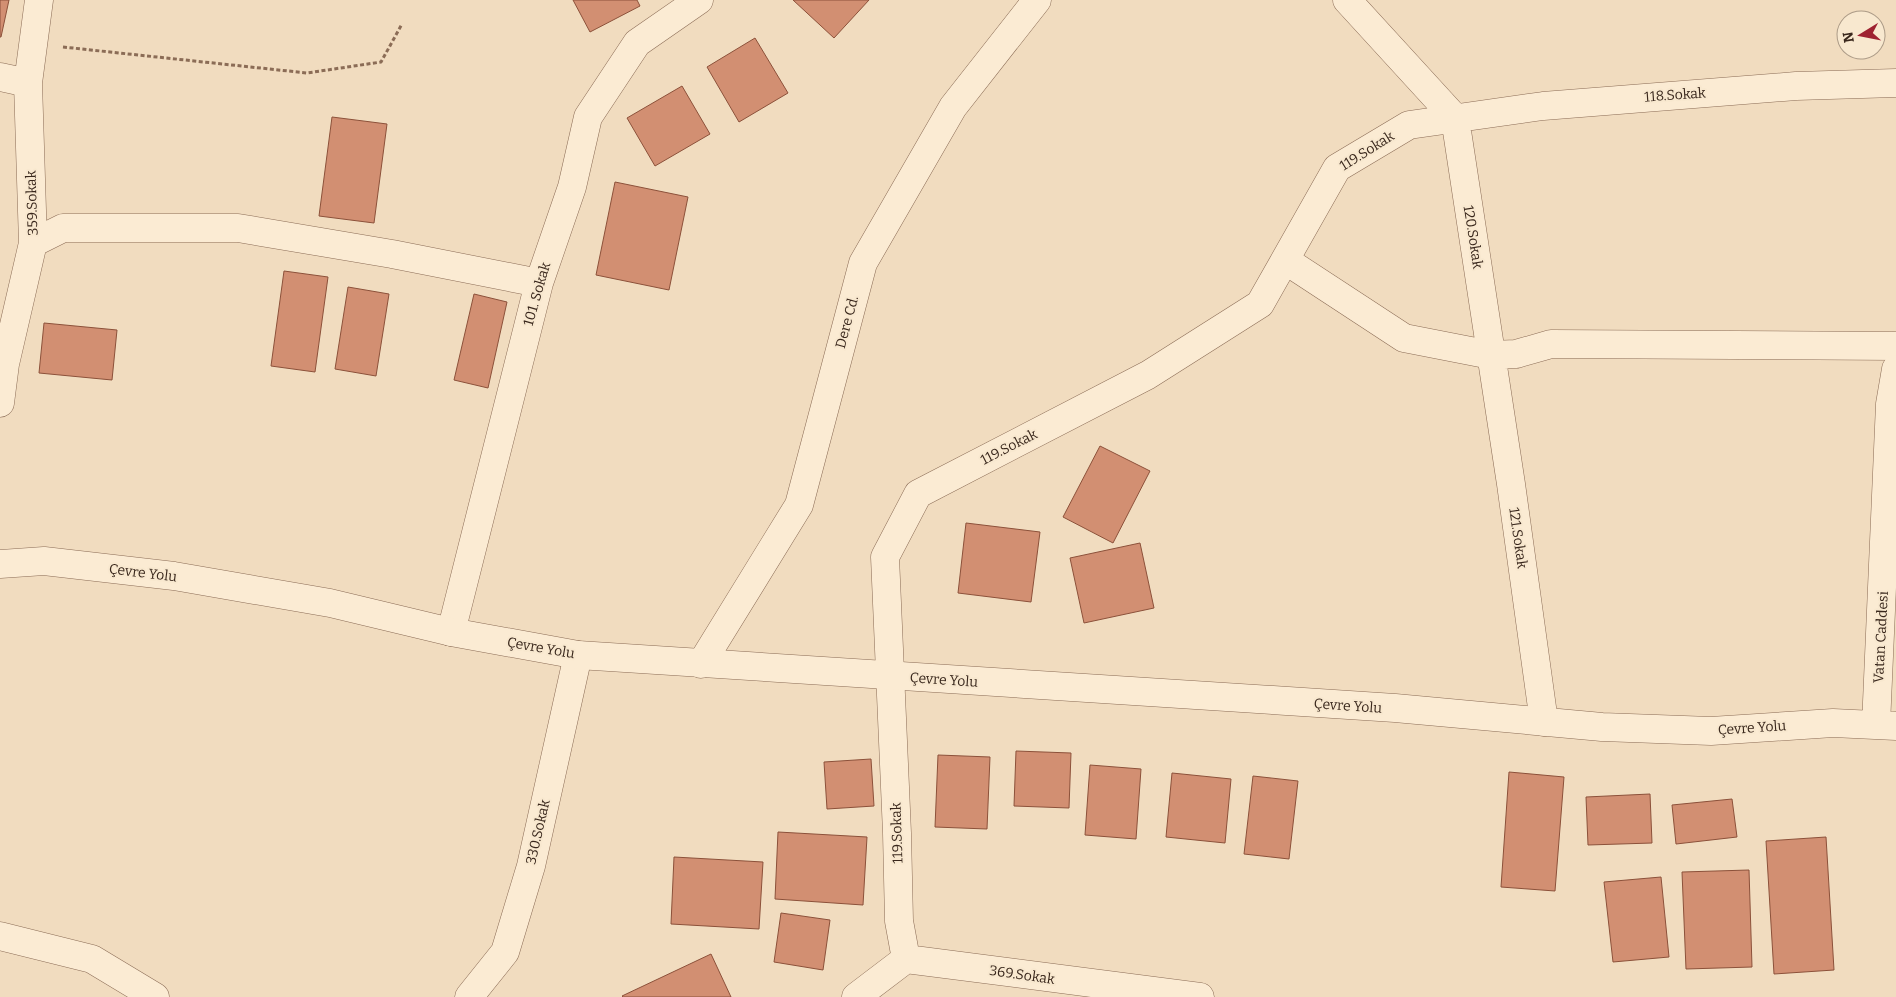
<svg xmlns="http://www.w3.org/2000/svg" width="1896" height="997" viewBox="0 0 1896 997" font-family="Bitter,serif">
<rect width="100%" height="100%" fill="#f1dcbf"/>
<path fill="#d28f72" stroke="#8c513a" d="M0,0H9L1,37H0Z
M573,0H637L640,6L590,32Z
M793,0H869L834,38Z
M755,38L788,93L739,122L707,67Z
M682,86L710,134L655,166L627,118Z
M332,117L387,124L374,223L319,216Z
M615,182L688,197L669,290L596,275Z
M284,271L328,277L315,372L271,366Z
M348,287L389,294L376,376L335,369Z
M474,294L507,302L488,388L454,380Z
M44,323L117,330L112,380L39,373Z
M1100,446L1150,471L1113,543L1063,517Z
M966,523L1040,532L1031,602L958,593Z
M1140,543L1154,608L1084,623L1070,558Z
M1016,751L1071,753L1069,808L1014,806Z
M938,755L990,757L987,829L935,827Z
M871,759L874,806L827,809L824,762Z
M1090,765L1141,769L1136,839L1085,835Z
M1509,772L1564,777L1555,891L1501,887Z
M1172,773L1231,779L1225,843L1166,837Z
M1253,776L1298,781L1289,859L1244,854Z
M1650,794L1652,843L1588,845L1586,797Z
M1732,799L1737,837L1676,844L1672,805Z
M778,832L867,837L863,905L775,899Z
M1826,837L1834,970L1774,974L1766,841Z
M674,857L763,862L759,929L671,924Z
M1749,870L1752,967L1686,969L1682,872Z
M1661,877L1669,957L1613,962L1604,882Z
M781,913L830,920L823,970L774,962Z
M711,954L731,997H623L622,996Z"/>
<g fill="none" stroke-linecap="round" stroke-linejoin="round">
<g stroke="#8b6c56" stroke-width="29">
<path id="minor" d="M1347,0L1455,118
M0,77L28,83
M1455,118L1511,484L1544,722
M33,243L63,228H238L392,254L539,283
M1285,260L1404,338L1491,355L1516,354L1551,344L1896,346
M0,403L5,364L33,243L28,83L39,0
M451,632L539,283L572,187L588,117L637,43L699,0
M701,664L799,505L863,263L953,107L1037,0
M0,936L92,959L155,997
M906,959L899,921L897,833L885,557L918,494L1148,375L1260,304L1337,168L1409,125L1543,106L1796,86L1896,83
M469,997L505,952L531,866L578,655
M856,997L906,959L1200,997"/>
</g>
<g stroke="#8b6c56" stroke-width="29">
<path id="tertiary" d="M0,564L44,561L174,576L330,603L451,632L578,655L1395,708L1602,727L1711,731L1833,723L1896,726
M1876,725L1890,404L1896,369"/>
</g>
<path stroke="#8b6c56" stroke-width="3" stroke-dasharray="4 2.5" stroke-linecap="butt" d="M63,47L307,73L381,62L402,24"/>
<use href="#minor" stroke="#fbebd3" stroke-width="28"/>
<use href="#tertiary" stroke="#fbebd3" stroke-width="28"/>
</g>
<g text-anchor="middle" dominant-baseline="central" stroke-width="4" stroke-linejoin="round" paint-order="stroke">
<g font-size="14" fill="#39271c" stroke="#f8e8cf">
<text transform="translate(1675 95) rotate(-4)">118.Sokak</text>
<text transform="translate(1367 151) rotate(-32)">119.Sokak</text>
<text transform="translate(32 203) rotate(-92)">359.Sokak</text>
<text transform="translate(1473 237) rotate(81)">120.Sokak</text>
<text transform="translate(537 294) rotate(-74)">101. Sokak</text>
<text transform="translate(847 322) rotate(-75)">Dere Cd.</text>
<text transform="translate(1009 447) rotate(-27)">119.Sokak</text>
<text transform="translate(1518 538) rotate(82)">121.Sokak</text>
<text transform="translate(143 573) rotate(7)">Çevre Yolu</text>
<text transform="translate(1881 637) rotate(-87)">Vatan Caddesi</text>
<text transform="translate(541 648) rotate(10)">Çevre Yolu</text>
<text transform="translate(944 680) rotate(4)">Çevre Yolu</text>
<text transform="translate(1348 706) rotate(4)">Çevre Yolu</text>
<text transform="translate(1752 728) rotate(-4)">Çevre Yolu</text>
<text transform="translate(538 832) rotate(-77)">330.Sokak</text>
<text transform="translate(897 833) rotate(-92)">119.Sokak</text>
<text transform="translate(1022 975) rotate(8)">369.Sokak</text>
</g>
</g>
<g transform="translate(1861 35) rotate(260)"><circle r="24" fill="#f8e8cf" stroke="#ac9b87"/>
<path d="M0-4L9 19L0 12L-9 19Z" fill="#9e2231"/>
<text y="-8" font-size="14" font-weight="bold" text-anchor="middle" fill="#39271c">N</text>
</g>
</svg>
